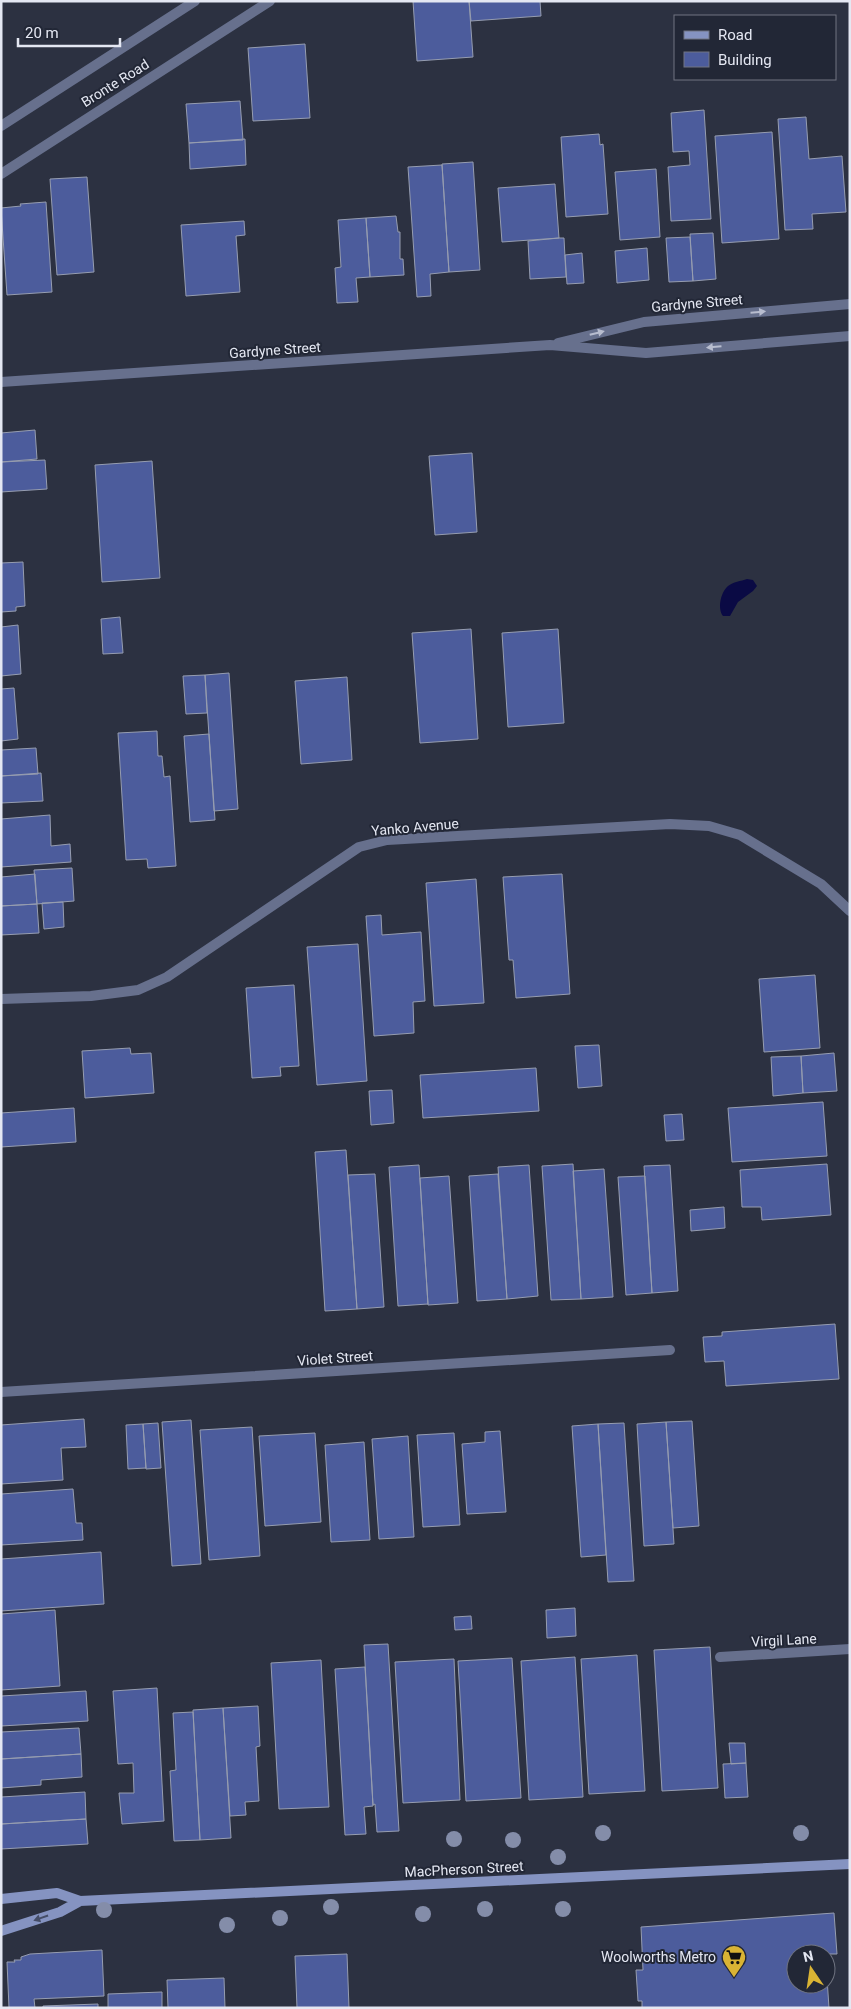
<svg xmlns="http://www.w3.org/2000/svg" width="851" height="2009" viewBox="0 0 851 2009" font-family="Roboto,sans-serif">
<rect width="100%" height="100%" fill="#2c3141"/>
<path fill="#0a0a44" d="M747,579L753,580L757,586L753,591L738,602L730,616H723C717,608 721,592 728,586C733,582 741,581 747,579Z"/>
<path fill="#4c5c9c" stroke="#969db0" d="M413,1H469L473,57L417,61Z
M469,1H540L541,16L471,21Z
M305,44L310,118L253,121L248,48Z
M240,101L243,140L189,143L186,104Z
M704,110L711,219L671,221L668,167L690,165L689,151L673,152L671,113Z
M806,117L809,159L842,156L846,212L812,214L813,229L785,230L778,119Z
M772,132L779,239L722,243L715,136Z
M599,134L600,145L603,144L608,214L566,217L561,137Z
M245,139L246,165L190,169L189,143Z
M473,162L480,270L449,272L442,164Z
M442,165L449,272L430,274L431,296L417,297L408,167Z
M656,169L660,237L620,240L615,172Z
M87,177L94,272L57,275L50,179Z
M555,184L559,238L502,242L498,188Z
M46,202L52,292L7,295L1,208L21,206L20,204Z
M396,216L398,232H400V259H403L404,275L370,277L366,218Z
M366,218L370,277L356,278L358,302L337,303L335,268L341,267L338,220Z
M244,221L245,235L236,236L240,292L186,296L181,225Z
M713,233L716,279L693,281L690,234Z
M690,237L693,281L669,282L666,238Z
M559,238H564L566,277L530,279L528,241Z
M647,248L649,280L617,283L615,251Z
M582,253L584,283L567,284L565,255Z
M35,430L37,459L1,462V433Z
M472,453L477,532L435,535L429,456Z
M45,460L47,489L1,492V462Z
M152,461L160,578L102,582L95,465Z
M23,562L25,606L16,607V611L1,612V563Z
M120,617L123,653L103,654L101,619Z
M18,625L21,674L1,676V627Z
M471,629L478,739L420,743L412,633Z
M558,629L564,723L508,727L502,633Z
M229,673L238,809L214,811L205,675Z
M205,675L207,713L186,714L183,676Z
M347,677L352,760L301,764L295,681Z
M14,688L18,739L1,741V689Z
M157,731L158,756H162L164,777L170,776L176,866L148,868L147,859L126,860L118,733Z
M209,734L215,820L190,822L184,736Z
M36,748L38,774L1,776V750Z
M41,773L43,801L1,803V776Z
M50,815L51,846L70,844L71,862L1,867V819Z
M72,868L74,901L37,904L34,870Z
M35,874L37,904L1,906V877Z
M562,874L570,994L516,998L513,960H509L503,877Z
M476,879L484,1003L434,1006L426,883Z
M63,902L64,927L44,929L42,903Z
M37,904L39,933L1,935V906Z
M381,915L382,935L421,932L425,1001L413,1002L414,1033L374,1036L366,916Z
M358,944L367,1081L317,1085L307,947Z
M815,975L820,1048L764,1052L759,979Z
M294,985L299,1066L280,1067L281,1076L252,1078L246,988Z
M599,1045L602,1086L578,1088L575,1046Z
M130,1048L131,1054L151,1053L154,1093L85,1098L82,1051Z
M834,1053L837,1091L803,1093L801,1056Z
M801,1056L803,1093L773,1096L771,1057Z
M536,1068L539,1111L423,1118L420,1075Z
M392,1090L394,1123L371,1125L369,1091Z
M823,1102L827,1156L732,1162L728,1108Z
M74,1108L76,1142L1,1147V1113Z
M682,1114L684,1140L666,1141L664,1115Z
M346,1150L357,1309L325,1311L315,1152Z
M573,1164L581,1299L551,1300L542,1166Z
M827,1164L831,1215L762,1220L761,1207H742L740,1170Z
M419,1165L428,1304L398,1306L389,1167Z
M529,1165L538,1296L507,1299L498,1167Z
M670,1165L678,1291L652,1293L644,1166Z
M604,1169L613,1297L581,1299L573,1171Z
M375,1174L384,1307L357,1309L348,1175Z
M498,1174L507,1299L477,1301L469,1176Z
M449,1176L458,1303L428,1305L420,1178Z
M645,1176L652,1293L626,1295L618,1177Z
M724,1207L725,1228L691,1231L690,1210Z
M835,1324L839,1379L726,1386L724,1361L705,1362L703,1337L722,1336V1332Z
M84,1419L86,1447L61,1448L63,1480L1,1484V1425Z
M191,1420L201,1564L172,1566L162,1422Z
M692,1421L699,1526L673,1528L666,1422Z
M666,1422L674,1544L644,1546L637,1424Z
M158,1423L161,1468L146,1469L143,1424Z
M624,1423L634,1581L608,1582L598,1424Z
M143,1424L146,1468L128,1469L126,1425Z
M598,1424L606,1555L581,1557L572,1426Z
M252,1427L260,1556L209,1560L200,1430Z
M500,1431L506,1512L467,1514L462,1444L485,1442V1432Z
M315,1433L321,1522L265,1526L259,1436Z
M454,1433L460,1525L423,1527L417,1435Z
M408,1436L414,1537L379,1539L372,1439Z
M364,1442L370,1540L331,1542L325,1445Z
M73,1489L76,1523H82L83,1540L1,1545V1494Z
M101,1552L104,1604L1,1611V1559Z
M575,1608L576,1636L547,1638L546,1610Z
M55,1610L60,1686L1,1690V1614Z
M471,1616L472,1629L455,1630L454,1617Z
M388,1644L399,1831L377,1832L375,1804L373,1805L364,1645Z
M710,1647L718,1788L662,1791L654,1650Z
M637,1655L645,1791L589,1794L581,1659Z
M575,1657L583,1797L529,1800L521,1661Z
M512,1658L521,1798L466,1801L458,1661Z
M454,1659L460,1800L403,1803L395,1662Z
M321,1660L329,1807L279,1809L271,1663Z
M365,1667L373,1806L364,1807L366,1834L345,1835L335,1669Z
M157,1688L164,1821L122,1824L119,1793H134L133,1763L118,1764L113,1691Z
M86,1691L88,1721L1,1726V1696Z
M258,1706L260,1746L256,1747L259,1801L245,1802L246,1815L230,1816L223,1708Z
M223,1708L231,1838L200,1840L193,1710Z
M193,1712L200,1840L174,1841L170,1771L176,1770L173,1713Z
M79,1728L81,1754L1,1759V1732Z
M729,1743H745L746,1763L731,1764Z
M81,1754L82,1777L41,1780V1785L1,1788V1759Z
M746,1763L748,1797L725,1798L723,1764Z
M85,1792L86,1819L1,1824V1797Z
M86,1819L88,1844L1,1849V1824Z
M834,1913L837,1954H796V1984H826V1963L829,2008H642V2001H638L636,1970H643L641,1927Z
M102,1950L104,1996L34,1999L35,2008H9L7,1962H15L14,1960H21V1957L30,1954Z
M347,1954L349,2008H297L295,1956Z
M224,1978L225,2008H168L167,1980Z
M162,1992V2008H108V1994Z
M98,2004V2008H43V2006Z"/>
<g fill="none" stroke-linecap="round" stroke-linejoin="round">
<path stroke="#67708d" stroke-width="10" d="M720,1657L850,1649"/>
<path stroke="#67708d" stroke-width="10" d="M1,174L270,1
M558,343L644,322L850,304
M1,382L550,345L646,353L850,336
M1,999L91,996L138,990L167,977L359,847L387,840L670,824L709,826L740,835L821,884L850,911
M1,1392L670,1350"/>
<path stroke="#67708d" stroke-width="10" d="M1,126L195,1"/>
<path stroke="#8593c1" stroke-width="10" d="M1,1899L57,1893L80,1901L850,1864
M1,1931L60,1912L80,1901"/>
</g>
<g fill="#848da9">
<circle cx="603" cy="1833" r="8"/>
<circle cx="801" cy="1833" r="8"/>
<circle cx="454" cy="1839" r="8"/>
<circle cx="513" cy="1840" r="8"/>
<circle cx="558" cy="1857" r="8"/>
<circle cx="331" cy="1907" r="8"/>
<circle cx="485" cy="1909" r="8"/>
<circle cx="563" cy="1909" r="8"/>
<circle cx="104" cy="1910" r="8"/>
<circle cx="423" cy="1914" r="8"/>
<circle cx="280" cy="1918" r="8"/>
<circle cx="227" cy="1925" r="8"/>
</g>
<defs><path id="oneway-solid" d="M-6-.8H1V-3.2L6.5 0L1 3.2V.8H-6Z" transform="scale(1.25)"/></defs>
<g fill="#b8bdcf">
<use href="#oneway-solid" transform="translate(758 312) rotate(-5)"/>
<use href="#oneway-solid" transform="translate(597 333) rotate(-14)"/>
<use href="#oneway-solid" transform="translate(714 347) rotate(175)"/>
</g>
<use fill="#454d67" href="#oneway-solid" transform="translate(41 1918) rotate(161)"/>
<defs>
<g id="supermarket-pin" transform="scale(1.25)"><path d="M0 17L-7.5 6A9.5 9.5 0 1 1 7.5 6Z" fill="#d9b334" stroke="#222736"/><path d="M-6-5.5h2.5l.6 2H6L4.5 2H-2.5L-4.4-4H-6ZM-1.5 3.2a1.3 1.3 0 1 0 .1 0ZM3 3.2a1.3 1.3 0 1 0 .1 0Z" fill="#111"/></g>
</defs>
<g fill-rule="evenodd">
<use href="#supermarket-pin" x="734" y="1957"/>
</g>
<g text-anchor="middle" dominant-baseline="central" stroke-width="4" stroke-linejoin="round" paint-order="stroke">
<g font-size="14" fill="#e4e7f2" stroke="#222736">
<text transform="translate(115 83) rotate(-32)">Bronte Road</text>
<text transform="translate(697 303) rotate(-5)">Gardyne Street</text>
<text transform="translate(275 350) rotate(-4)">Gardyne Street</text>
<text transform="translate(415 827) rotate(-5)">Yanko Avenue</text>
<text transform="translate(335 1358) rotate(-4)">Violet Street</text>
<text transform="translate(784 1640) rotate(-3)">Virgil Lane</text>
<text transform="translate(464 1869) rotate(-3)">MacPherson Street</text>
</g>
<g font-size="14" fill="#e4e7f2" stroke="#222736" text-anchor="end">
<text x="716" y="1957">Woolworths Metro</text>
</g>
</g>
<rect width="851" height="2009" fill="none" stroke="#e4e7f2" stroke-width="5"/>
<rect x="674" y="15" width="162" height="65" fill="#222736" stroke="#707481"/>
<rect x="684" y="31" width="25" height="8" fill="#8593c1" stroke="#707481"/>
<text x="718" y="40" font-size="15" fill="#e4e7f2">Road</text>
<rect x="684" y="52" width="25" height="15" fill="#4c5c9c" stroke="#707481"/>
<text x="718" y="65" font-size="15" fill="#e4e7f2">Building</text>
<g transform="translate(811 1969) rotate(347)"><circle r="24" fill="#222736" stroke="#707481"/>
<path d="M0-4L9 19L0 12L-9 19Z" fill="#d9b334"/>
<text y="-8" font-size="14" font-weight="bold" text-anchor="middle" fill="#e4e7f2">N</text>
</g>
<path d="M18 38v8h102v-8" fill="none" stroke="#e4e7f2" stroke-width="2.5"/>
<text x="25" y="38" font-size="15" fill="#e4e7f2" stroke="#222736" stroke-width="4" paint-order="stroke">20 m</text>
</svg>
